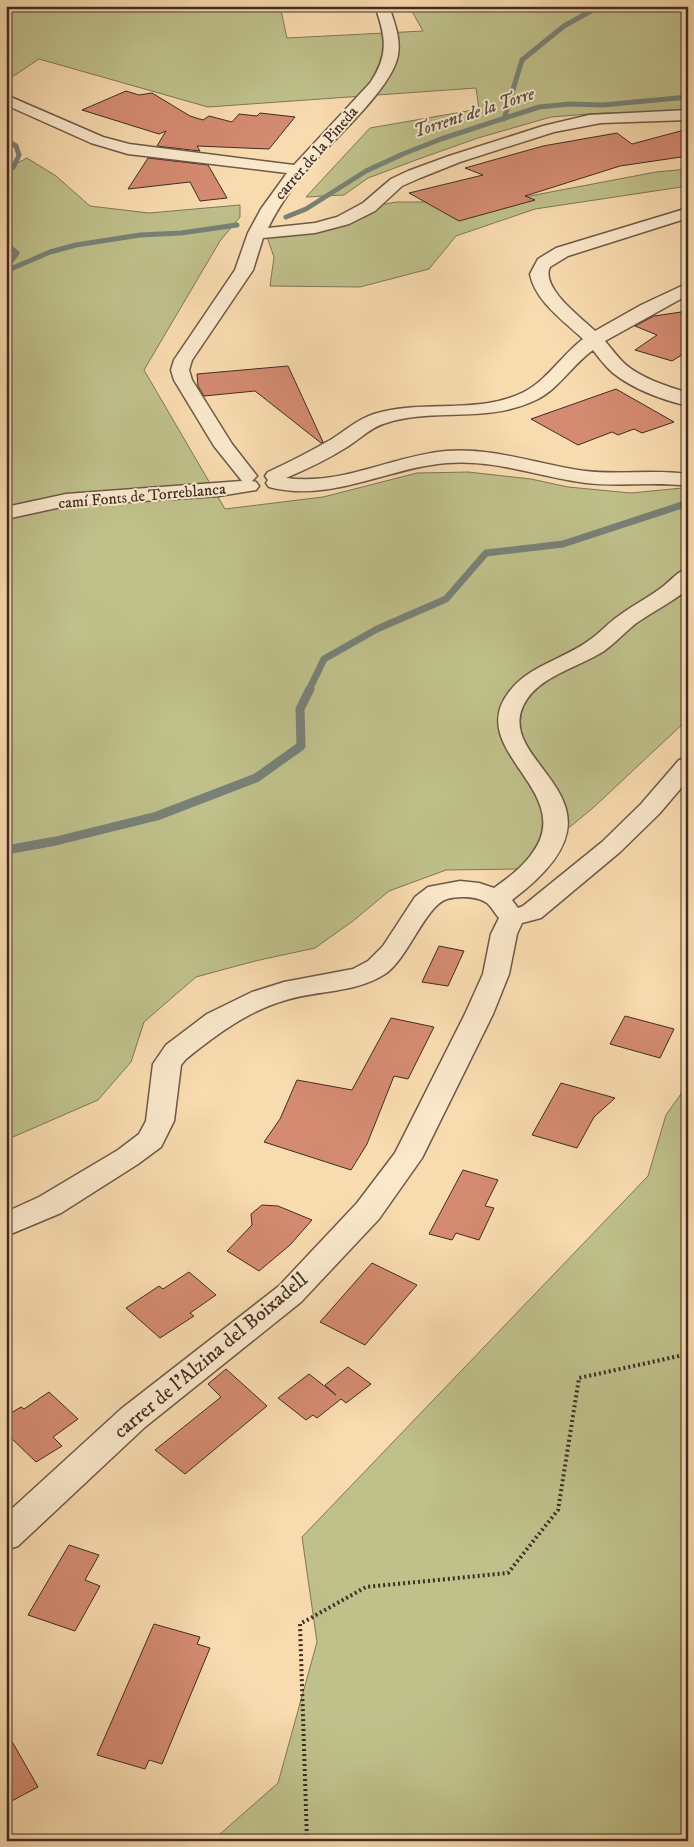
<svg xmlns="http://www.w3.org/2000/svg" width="694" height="1847" viewBox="0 0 694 1847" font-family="'IM FELL DW Pica',serif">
<rect width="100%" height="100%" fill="#f8dbaf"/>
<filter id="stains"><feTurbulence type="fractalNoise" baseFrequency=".004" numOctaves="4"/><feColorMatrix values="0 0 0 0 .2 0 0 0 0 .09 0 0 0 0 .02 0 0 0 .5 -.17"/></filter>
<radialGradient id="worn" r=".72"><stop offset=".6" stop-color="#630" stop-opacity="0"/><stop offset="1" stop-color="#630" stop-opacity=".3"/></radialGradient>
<path fill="#bfc08a" stroke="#807658" d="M6,6H280L287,38L423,31L409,6H688V113H602L551,117L478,138L416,160L368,178L344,195L306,197L370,128L479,109L476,88L208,107L39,59L6,81Z
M27,158L56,176L90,206L149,213L240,205V217L220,241L144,370L225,509L323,497L417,473L468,472L531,479L568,487L631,493L682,488L688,484V719L594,807L519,869L446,870L389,891L353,921L315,948L255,961L196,977L144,1022L131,1062L98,1100L6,1140V169Z
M688,169V186L535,209L456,236L429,269L360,287L270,286L274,257L267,237L296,235L370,207L396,202H465L519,198L656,172Z
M688,1084V1841H212L278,1783L317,1642L302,1537L648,1176L666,1115Z"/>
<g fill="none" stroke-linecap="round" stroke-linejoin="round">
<path stroke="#788178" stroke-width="5" d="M504,119L522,60L564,26L600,6
M6,140L16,146L19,155L14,166L6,175
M286,217L306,209L366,171L403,154L441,139L539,107L569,104L603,105L688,97
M6,244L17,253L6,268
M6,271L50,252L76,245L140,235L181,233L237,225"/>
<path stroke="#788178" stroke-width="7" d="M309,690L324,659L377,629L446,599L486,553L563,544L688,503"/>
<path stroke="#788178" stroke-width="9" d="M6,850L56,841L157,816L256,778L301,746L300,709L310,689"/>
</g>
<path fill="#d48b71" stroke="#402c25" d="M126,91L139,95L152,93L190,116L203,120L209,116L232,122L239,114L257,116L260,113L295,117L269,149L197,146L200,151L157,146L166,131L159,134L82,110Z
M688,129V156L620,166L525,196L535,200L459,221L409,193L483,175L465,168L543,146L617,133L632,144Z
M148,158L208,165L227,198L200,201L190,182L128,189Z
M688,311V351L672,361L635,350L657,335L635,326L654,316Z
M288,366L323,442L321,443L255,391L204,396L198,386L197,374Z
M616,389L674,422L642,433L634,429L618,435L612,432L578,445L531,419Z
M439,946L464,951L448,986L422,982Z
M625,1016L674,1029L660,1058L610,1044Z
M391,1018L434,1027L408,1079L394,1076L367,1144L351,1170L264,1142L280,1119L297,1080L352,1090Z
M561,1083L615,1098L594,1117L577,1148L532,1135Z
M463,1170L498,1180L485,1206L494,1208L479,1240L456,1233L452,1240L429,1234Z
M262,1205L278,1206L312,1220L290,1245L259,1271L227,1251L252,1225L251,1214Z
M372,1263L417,1285L365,1345L320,1322Z
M189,1272L216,1295L190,1313L194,1316L160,1338L126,1308L159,1286L163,1289Z
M348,1367L371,1384L346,1403L341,1399L317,1418L313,1415L306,1420L278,1398L309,1374L336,1395L325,1385Z
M226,1369L267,1406L185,1474L155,1450L221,1397L208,1384Z
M49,1392L78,1419L53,1437L62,1446L36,1462L6,1433V1416L21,1407L24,1409Z
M69,1545L99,1555L85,1580L100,1586L75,1631L28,1615Z
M154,1624L200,1637L197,1644L210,1648L162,1764L149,1760L145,1769L97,1755Z
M6,1731L38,1787L6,1804Z"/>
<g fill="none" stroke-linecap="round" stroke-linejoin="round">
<g stroke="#6e5848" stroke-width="3">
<path id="street" d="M375,6H389C394,22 401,38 398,55C392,90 328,144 304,173C290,190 278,208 268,228L315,223L337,217L363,203L391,179L408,171L449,156L543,126L589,115L688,110V120L601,123L554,132L460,162L420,178L402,186L375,211L349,224L315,233L263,238L253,270L192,360L189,370L192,380L232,444L257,476L252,481L256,482L259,486L256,490L219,496L66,506L6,519V507L66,494L242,481L214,446L174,380L171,370L174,360L235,270L248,233L261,209L287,173L128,154L91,143L6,105V95L103,137L129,144L294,165L370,83C389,55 386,37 375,6Z
M688,208V218L568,256L550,267C540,288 582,318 595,331L641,305L688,283V295L605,341C612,349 618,358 626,365C643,379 667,386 688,393V406C663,400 633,389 613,373C605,366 599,358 593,350C572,365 559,389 536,400C486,424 435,407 386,423C371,427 360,439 347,447C328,459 307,469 286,478C341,486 392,456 446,451C494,447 539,465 585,471C619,475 654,469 688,474V486C654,481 620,487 586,483C539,477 495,459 447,463C386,468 331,503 269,487L266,483L268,480L265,476L268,472C290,462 311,451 332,439C346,430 358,419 374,414C423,399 478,415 524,392C547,380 562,355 583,339C564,321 535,301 530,274L538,259L556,248Z
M688,569V588L683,593C668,604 651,613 635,624C624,633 615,643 604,651C578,668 537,676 523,706C495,767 645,801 512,900L518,908L523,906L602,842L641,804L679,760L688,758V780L659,814L620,852L541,918L522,923L517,934L509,974L493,1014L422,1158L379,1219L301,1302L145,1427L18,1546L6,1550V1514L121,1409L279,1286L357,1203L395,1153L465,1014L483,974L491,934L499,918C495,914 492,907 487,903C477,896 459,896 447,899C425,906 408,959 385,974C356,993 318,990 286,1000C248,1011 217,1034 186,1059L181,1065L174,1121L161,1147L138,1164L61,1213L6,1236V1212L39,1197L118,1150L139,1134L146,1121L153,1064L166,1045L207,1014L252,992L284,982L353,969L368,961L383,946L415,897L428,887L460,881L479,883L494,888C508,878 523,867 533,852C577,791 464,750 509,692C529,665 565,659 591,639C601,632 609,622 620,615C633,605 648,598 661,588C670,582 677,571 688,569Z"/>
</g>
<path stroke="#402c25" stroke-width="4" stroke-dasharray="2 3" stroke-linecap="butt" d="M307,1841L300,1624L366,1587L508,1573L558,1510L579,1378L688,1354"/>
<use href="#street" fill="#fae8cb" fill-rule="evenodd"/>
</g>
<g text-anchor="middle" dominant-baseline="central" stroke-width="4" stroke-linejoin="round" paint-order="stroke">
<g font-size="16" fill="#402c25" stroke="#fae8cb">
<text transform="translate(316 153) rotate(-49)">carrer de la Pineda</text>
<text transform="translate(142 496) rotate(-5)">camí Fonts de Torreblanca</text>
</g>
<g font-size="18" font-style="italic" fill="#585048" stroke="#fae8cb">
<text transform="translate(474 113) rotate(-18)">Torrent de la Torre</text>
</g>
<g font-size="20" fill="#402c25" stroke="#fae8cb">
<text transform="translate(211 1356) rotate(-40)">carrer de l'Alzina del Boixadell</text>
</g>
</g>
<rect width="694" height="1847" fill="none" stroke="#f8dbaf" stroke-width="25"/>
<rect x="8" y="8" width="679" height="1832" fill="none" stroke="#402c25" stroke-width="2.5"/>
<rect x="12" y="12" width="669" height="1822" fill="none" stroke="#402c25"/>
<rect width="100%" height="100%" filter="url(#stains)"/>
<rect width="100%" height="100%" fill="url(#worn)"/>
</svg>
